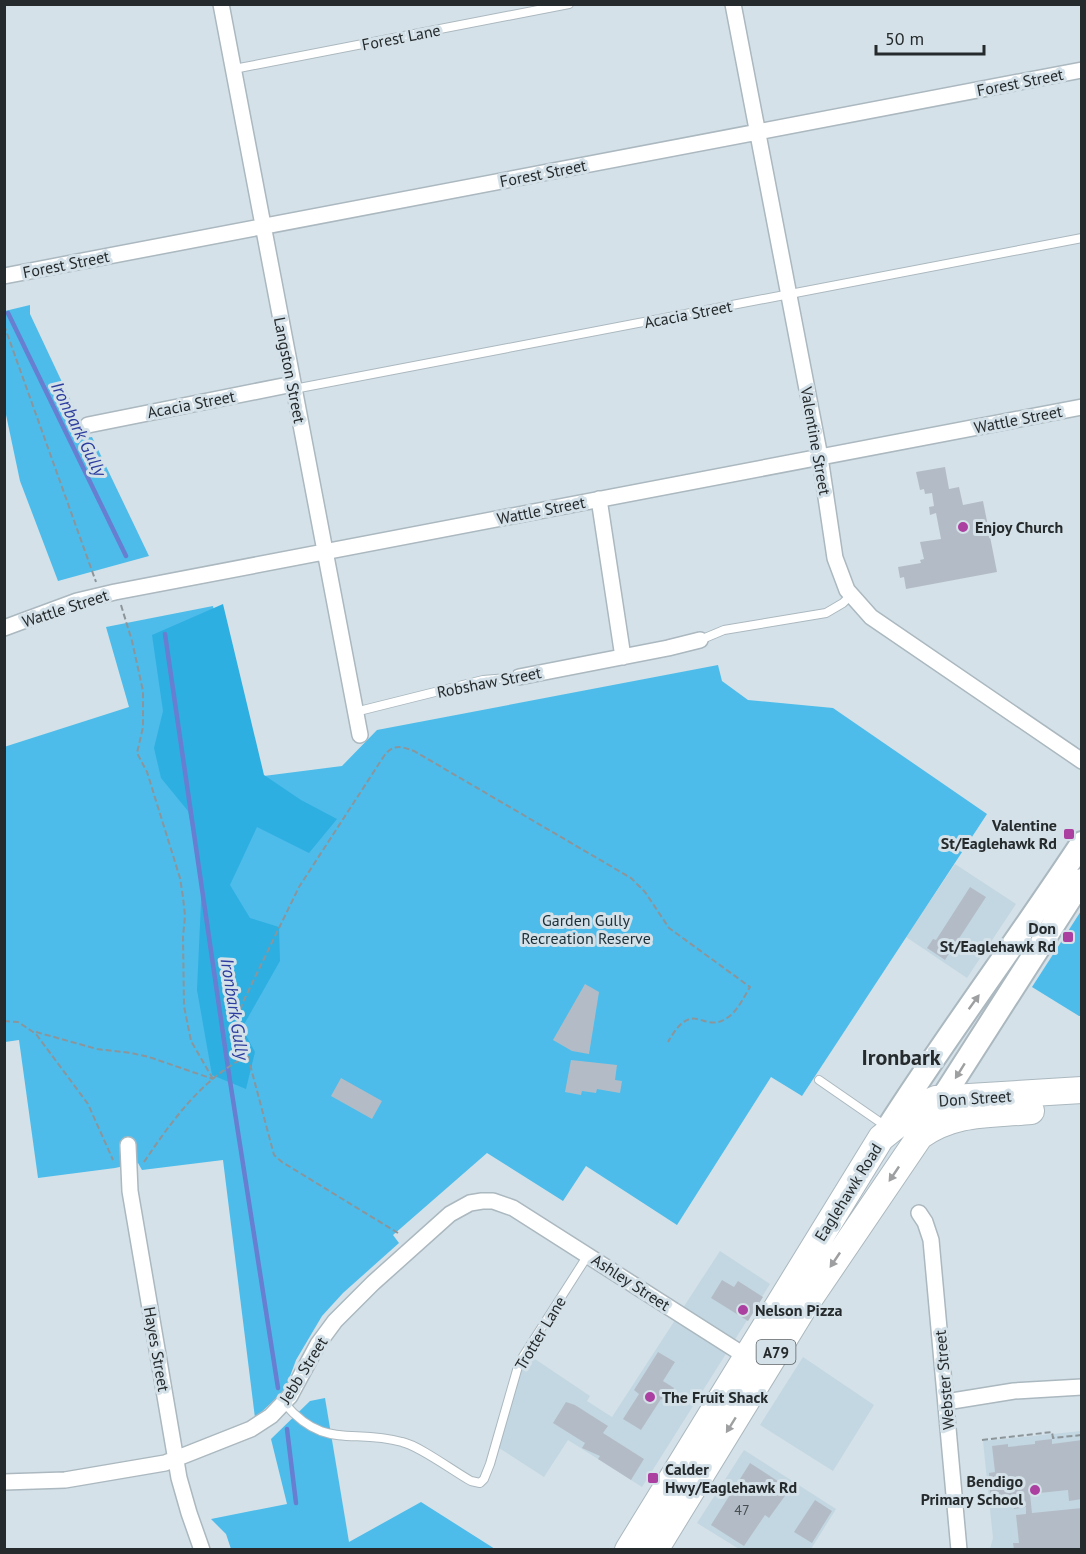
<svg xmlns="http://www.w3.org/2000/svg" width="1086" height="1554" viewBox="0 0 1086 1554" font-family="'PT Sans',sans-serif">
<rect width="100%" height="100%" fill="#d4e1e8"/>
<path fill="#c3d7e2" d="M955,864L1016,904L967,978L906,937Z
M720,1251L770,1284L642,1487L568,1440L544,1477L499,1448L520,1373L529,1355L590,1396L587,1401L612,1417Z
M803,1357L874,1405L833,1471L760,1425Z
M1081,1431V1549H990L993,1538L983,1441Z
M744,1450L836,1509L811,1549H739L697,1523Z"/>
<path fill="#4dbcea" d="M30,305V314L77,414L74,427C78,435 83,438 92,437L149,556L58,581L20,481L5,410V311Z
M213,606L249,778L342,766L377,730L718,665L722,681L748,700L833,708L987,814L802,1096L771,1077L677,1225L586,1166L563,1201L487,1153L393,1235L399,1243L343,1293L322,1316L296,1360L285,1390L255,1418L223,1160L142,1170L138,1163L115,1168L38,1178L19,1040L5,1042L4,747L129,707L106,627Z
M1081,911L1082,1016H1079L1032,987Z
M325,1398L349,1542L421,1502L495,1549H231L226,1534L211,1519L287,1504L271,1439L310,1401Z"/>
<path fill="#2eafe1" d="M223,604L264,775L301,800L337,819L309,853L257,827L230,885L250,918L279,927L280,961L242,1028L255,1052L246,1089L212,1075L197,990L202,880L188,811L161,778L154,748L163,711L152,635Z"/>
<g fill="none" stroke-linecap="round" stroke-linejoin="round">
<path stroke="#677ed1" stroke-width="4.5" d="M8,313L126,556
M165,634L228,1068L278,1388
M287,1429L296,1503"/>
</g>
<path fill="#b3bcc6" d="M945,467L949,489L959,487L963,505L983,501L997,572L906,589L904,577L900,578L898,567L921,563L920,560L924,559L920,542L941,539L936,513L930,515L929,507L934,506L932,493L925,494L924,489L920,490L916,472Z
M970,887L986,897L945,960L927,948L933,939L936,940Z
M585,984L599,992L589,1054L572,1051L553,1040Z
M571,1060L617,1065L615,1080L622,1081L620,1093L597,1089L596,1093L582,1091L581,1095L565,1092Z
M341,1078L382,1101L372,1119L331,1096Z
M722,1280L734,1287L738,1281L763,1297L748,1321L711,1298Z
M658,1352L675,1362L663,1381L674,1388L665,1402L661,1399L641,1430L623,1419L639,1394L634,1390Z
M566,1402L575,1405L608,1426L603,1433L644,1459L631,1480L598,1459L600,1456L582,1448L585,1443L553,1423Z
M1052,1439V1444L1082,1440V1499L1069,1501L1068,1490L1030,1494L1032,1513L1082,1508V1550H1014L1013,1543H1019L1016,1515L1026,1514V1507L1014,1509L1013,1502L1000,1504L999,1492L990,1493L989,1473L995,1472L992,1446L1008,1444V1447L1035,1444V1441Z
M750,1463L790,1489L769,1518L765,1515L744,1546L711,1525Z
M815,1500L832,1511L812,1543L794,1532Z"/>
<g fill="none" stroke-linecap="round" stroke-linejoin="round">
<g stroke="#abb8bf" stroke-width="10">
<path id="service" d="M234,69L569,4
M294,389L1082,238
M700,640L724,630L826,613L843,603L851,595
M355,712L483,680L519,677
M819,1080L887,1127
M284,1403C325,1451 351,1428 402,1442C420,1446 453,1471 471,1481L480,1483L484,1479L490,1464L519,1363L588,1255"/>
</g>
<g stroke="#abb8bf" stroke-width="18">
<path id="minor" d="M221,4L360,735
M733,4L820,457L835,558L847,590L871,617L1082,761
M4,276L1082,70
M88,425L293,384
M599,499L623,657
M4,628L77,601L115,592L1082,407
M519,677L668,648L700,640
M128,1145L130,1191L179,1478L189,1513L202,1550
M919,1213L925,1222L931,1240L959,1550
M946,1402L1014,1391L1082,1387
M4,1482L65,1480L165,1463L251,1429L271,1416L290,1396L318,1344L335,1321L373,1283L450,1214L470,1203L482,1201H493L513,1208L747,1357"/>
</g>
<g stroke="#abb8bf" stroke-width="26">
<path id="secondary" d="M943,1097L1082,880
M887,1129C949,1032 1019,939 1082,843"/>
</g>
<g stroke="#abb8bf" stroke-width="28">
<path id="trunk" d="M920,1136C956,1111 990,1115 1031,1111
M628,1550L881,1138L922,1105L936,1099L1082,1090
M655,1550L804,1307L920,1136L943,1097"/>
</g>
<path stroke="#8c959a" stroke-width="2" stroke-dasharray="6 3" stroke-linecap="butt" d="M4,325L96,582
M121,605L132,641L143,691V727L137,753L147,772L180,878L183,897L185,916L183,937L184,1006L191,1041L213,1079
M4,1021L18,1022L36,1034L88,1104L113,1160
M36,1032L97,1049L131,1053L149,1057L213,1079
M144,1162C171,1122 203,1077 248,1056
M398,1233L282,1162L274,1155L238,1019L242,1004L299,887L384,756C393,744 401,746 414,751L631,878L645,892L669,928L750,987C744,997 737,1012 727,1018C702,1035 694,996 668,1042
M982,1440L1052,1432L1053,1438L1082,1435"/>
<use href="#service" stroke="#fff" stroke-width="8"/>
<use href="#minor" stroke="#fff" stroke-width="15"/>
<use href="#secondary" stroke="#fff" stroke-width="22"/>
<use href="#trunk" stroke="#fff" stroke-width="26"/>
</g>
<defs><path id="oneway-solid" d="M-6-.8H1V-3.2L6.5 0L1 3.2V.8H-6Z" transform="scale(1.5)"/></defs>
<g fill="#9d9fa0">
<use href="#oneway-solid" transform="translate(974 1002) rotate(-54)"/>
<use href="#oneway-solid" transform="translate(960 1071) rotate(122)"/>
<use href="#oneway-solid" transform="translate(894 1174) rotate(124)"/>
<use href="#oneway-solid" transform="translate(835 1260) rotate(124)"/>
<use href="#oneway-solid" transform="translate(731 1425) rotate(122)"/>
</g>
<g fill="#ab40a0" stroke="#d4e1e8" stroke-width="2">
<circle cx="963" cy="527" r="6"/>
<rect x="1063" y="828" width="12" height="12" rx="3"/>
<rect x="1062" y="931" width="12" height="12" rx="3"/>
<circle cx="743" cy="1310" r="6"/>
<circle cx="650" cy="1397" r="6"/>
<rect x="647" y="1472" width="12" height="12" rx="3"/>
<circle cx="1035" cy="1490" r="6"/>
</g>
<g text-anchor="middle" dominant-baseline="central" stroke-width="6" stroke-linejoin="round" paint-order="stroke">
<g font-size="14" fill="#484e52">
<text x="742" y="1510">47</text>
</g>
<rect fill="#d4e1e8" stroke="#5a6164" stroke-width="1.5" x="756.5" y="1340" width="39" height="24" rx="4.5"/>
<g font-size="15" font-weight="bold" fill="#252a2c">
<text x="776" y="1352">A79</text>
</g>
<g font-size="16" fill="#252a2c" stroke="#d4e1e8">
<text transform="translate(401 37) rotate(-11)">Forest Lane</text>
<text transform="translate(1020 82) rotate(-11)">Forest Street</text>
<text transform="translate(543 173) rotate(-11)">Forest Street</text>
<text transform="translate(66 264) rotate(-11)">Forest Street</text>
<text transform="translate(688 314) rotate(-11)">Acacia Street</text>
<text transform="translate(290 370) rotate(79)">Langston Street</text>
<text transform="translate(191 404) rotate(-11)">Acacia Street</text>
<text transform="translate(1018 419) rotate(-11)">Wattle Street</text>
<text transform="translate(816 441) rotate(80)">Valentine Street</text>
<text transform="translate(541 510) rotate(-11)">Wattle Street</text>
<text transform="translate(65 608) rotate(-18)">Wattle Street</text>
<text transform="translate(489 682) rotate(-11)">Robshaw Street</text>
<text transform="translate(975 1098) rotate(-4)">Don Street</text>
<text transform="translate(848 1192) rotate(-58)">Eaglehawk Road</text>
<text transform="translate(631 1282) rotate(33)">Ashley Street</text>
<text transform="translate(540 1333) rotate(-59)">Trotter Lane</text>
<text transform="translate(157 1349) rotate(80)">Hayes Street</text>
<text transform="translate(303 1370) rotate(-58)">Jebb Street</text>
<text transform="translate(944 1380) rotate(-95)">Webster Street</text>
</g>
<g font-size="16" font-weight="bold" fill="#252a2c" stroke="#d4e1e8" text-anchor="start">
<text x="975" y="527">Enjoy Church</text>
<text x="1057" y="825" text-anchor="end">Valentine<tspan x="1057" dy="18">St/Eaglehawk Rd</tspan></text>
<text x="1056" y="928" text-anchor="end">Don<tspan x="1056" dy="18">St/Eaglehawk Rd</tspan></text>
<text x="755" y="1310">Nelson Pizza</text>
<text x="662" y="1397">The Fruit Shack</text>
<text x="665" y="1469">Calder<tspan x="665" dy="18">Hwy/Eaglehawk Rd</tspan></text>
<text x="1023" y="1481" text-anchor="end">Bendigo<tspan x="1023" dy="18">Primary School</tspan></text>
</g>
<g font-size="16" fill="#1b2f39" stroke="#d4e1e8">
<text x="586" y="920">Garden Gully<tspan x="586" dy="18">Recreation Reserve</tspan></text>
</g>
<g font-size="18" font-style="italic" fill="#2d3d9f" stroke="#d4e1e8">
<text transform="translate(79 429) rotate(64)">Ironbark Gully</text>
<text transform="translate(235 1009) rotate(81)">Ironbark Gully</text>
</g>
<g font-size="22" font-weight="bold" fill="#252a2c" stroke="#d4e1e8">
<text x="901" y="1057">Ironbark</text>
</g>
</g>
<rect width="1086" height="1554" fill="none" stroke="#252a2c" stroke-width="12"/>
<path d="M876 45v9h108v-9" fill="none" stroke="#252a2c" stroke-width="3"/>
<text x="885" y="45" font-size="18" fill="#252a2c" stroke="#d4e1e8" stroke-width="4.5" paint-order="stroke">50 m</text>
</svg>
